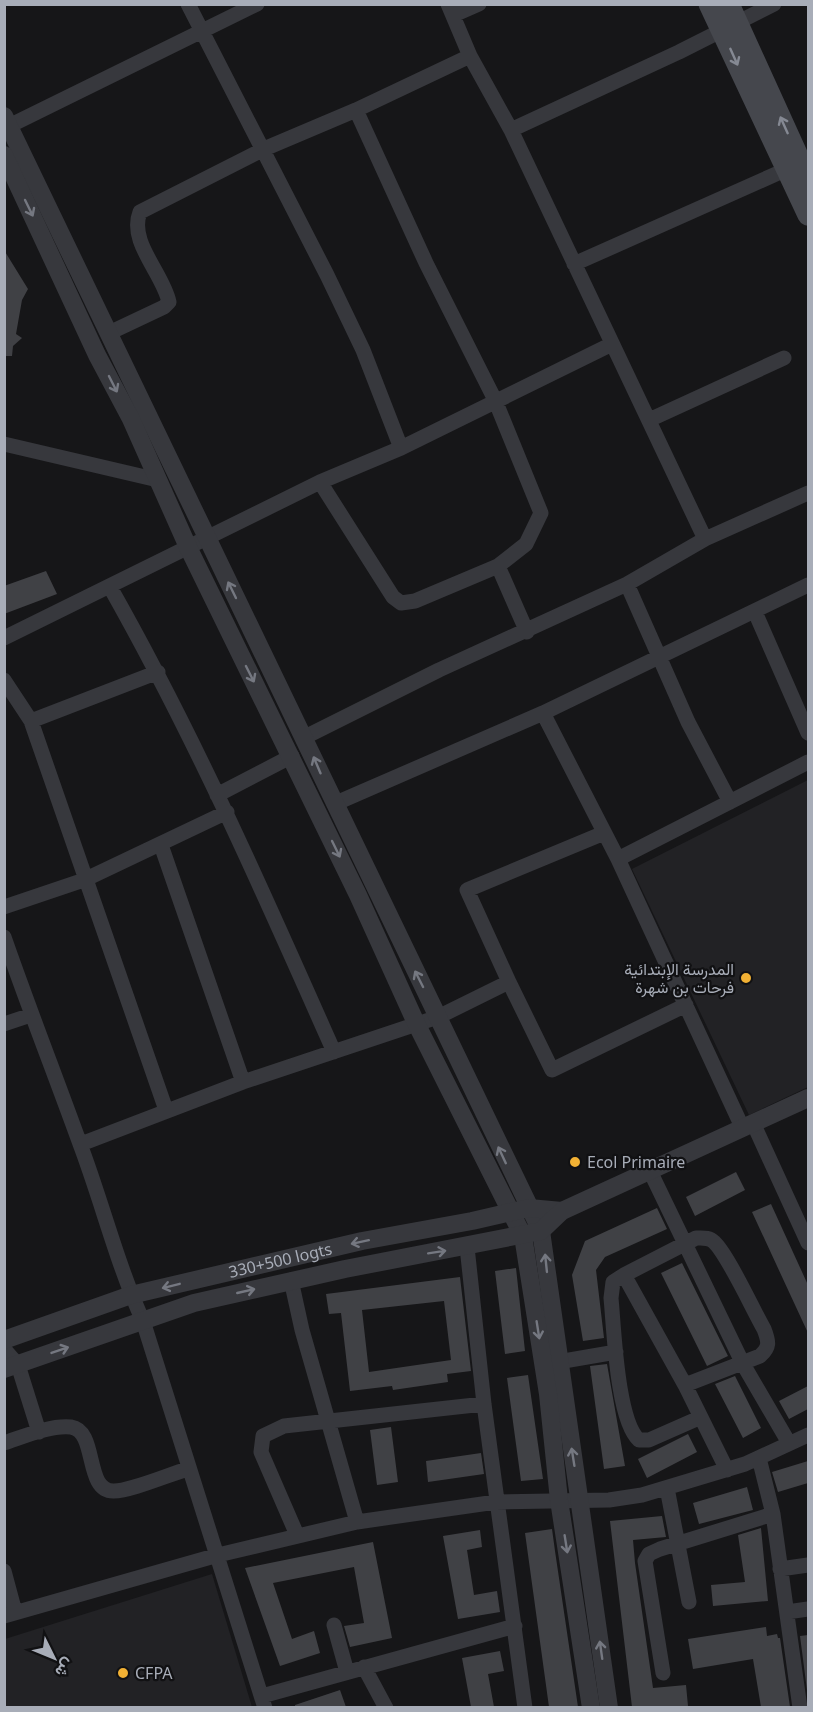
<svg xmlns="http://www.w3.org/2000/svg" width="813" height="1712" viewBox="0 0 813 1712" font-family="'Noto Sans',Vazirmatn,sans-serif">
<rect width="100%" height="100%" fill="#161618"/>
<path fill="#222225" d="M808,780V1087L749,1115L632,869Z
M212,1574L252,1707H5V1639Z"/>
<path fill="#404145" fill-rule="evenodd" d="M4,250L28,289L22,300L16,334L22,338L13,346L12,356H4Z
M46,571L57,594L4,614V586Z
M736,1172L745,1190L695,1216L686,1197Z
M771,1204L808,1285V1333L752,1212Z
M657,1208L667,1229L605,1257L596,1270L604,1338L583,1341L572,1275L585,1241Z
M682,1263L728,1356L707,1366L661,1273Z
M516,1268L525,1351L505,1354L495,1271Z
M460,1277L471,1371L447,1374L448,1382L393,1390L392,1386L350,1391L341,1313L329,1314L326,1294ZM444,1301L451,1360L369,1372L362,1310Z
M607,1364L625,1466L604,1469L590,1366Z
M528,1375L543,1479L521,1481L507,1378Z
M735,1376L761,1428L743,1438L715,1384Z
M808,1386V1409L789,1419L779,1401Z
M391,1427L398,1482L377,1485L370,1430Z
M688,1434L697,1452L647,1478L638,1459Z
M481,1453L484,1474L428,1482L426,1461Z
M808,1461V1483L778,1492L772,1472Z
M747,1487L753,1510L699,1524L693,1503Z
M662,1516L666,1537L633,1540L635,1563L653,1688L686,1685L688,1706L632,1707L610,1521Z
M761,1528L768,1601L713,1606L711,1585L745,1582L738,1535Z
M552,1529L555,1551L578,1707H549L525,1533Z
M480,1530L482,1547L467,1550L474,1595L497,1591L500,1612L458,1619L443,1536Z
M373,1542L392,1638L350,1647L344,1626L364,1623L354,1567L273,1583L292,1639L314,1631L320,1653L280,1666L245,1568Z
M766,1627L767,1636L777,1634L778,1638H780L790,1707H761L753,1659L693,1669L688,1639Z
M808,1635V1698L800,1636Z
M500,1651L504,1671L488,1674L494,1707H471L462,1658Z
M340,1690L346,1707H295V1705Z"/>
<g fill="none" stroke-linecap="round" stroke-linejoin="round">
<path stroke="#37383d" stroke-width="15" d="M188,4L327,275L363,350L401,448
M448,4L470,56L511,130L705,539
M454,15L479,4
M356,110L426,263L495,400L541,513L526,544L498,566L527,632
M9,126L257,4
M511,130L679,52L774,4
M574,264L785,170
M109,333L164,307L169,302C163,273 128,242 140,212L264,149L356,110L470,56
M649,420L784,358
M4,444L158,480
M320,482L393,597L401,603L415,601L498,566
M627,584L688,722L730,802
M110,587C195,737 264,894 334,1052
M755,612L808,733
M4,638L320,482L401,448L612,344
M4,680L31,721L166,1110
M543,713L618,859L743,1129
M31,721L158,672
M305,737L439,670L627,584L705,539L808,493
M217,795L292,756
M334,804L543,713L808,585
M161,845L243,1082
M618,859L808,762
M4,907L84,880L227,812
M4,937C28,1006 55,1075 80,1144C102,1202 117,1264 143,1321L265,1708
M509,982L552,1070L686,1005
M4,1024L31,1015
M754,1125L808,1243
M81,1144L243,1082L438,1017L509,982L467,890L604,833
M651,1173L743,1364L789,1443
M467,1247L484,1404L525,1708
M624,1275L613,1282L611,1298C614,1328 617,1421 639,1440H649L699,1418
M291,1280L302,1330L357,1522
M4,1349L18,1365L39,1432
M558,1362L616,1352
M685,1385L760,1356C770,1347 769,1342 764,1329C753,1310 728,1255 714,1242C709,1237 703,1238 696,1238L624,1275L685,1385L727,1470
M4,1443C25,1436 50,1425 71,1427C98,1431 84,1492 114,1491C131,1491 170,1474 188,1469
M667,1488L689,1602
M773,1514L800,1708
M297,1535L261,1452L263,1436L284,1426L484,1404
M780,1569L808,1565
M4,1571L15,1612
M787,1612L808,1609
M4,1616L218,1555L357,1522L496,1502L609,1500L642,1495L745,1464L808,1435
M334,1625L347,1672
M364,1667L386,1708
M663,1673L645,1561L649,1554L660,1549L773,1514L759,1458
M262,1696L515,1626"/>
<g stroke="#37383d" stroke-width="18">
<path d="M4,116L541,1231L609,1708"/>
<path d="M4,155L97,355L131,419L188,547L358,895L416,1023L523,1236L548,1394L559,1500L591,1708"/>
<path id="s1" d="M4,1340L131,1295L362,1241L472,1221L529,1208L562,1211"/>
<path d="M4,1369L194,1303L345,1269L541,1231L562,1211L808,1098"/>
</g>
<path stroke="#45474d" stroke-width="21" d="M709,4L808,215
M729,4L808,178"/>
</g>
<defs><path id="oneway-shaft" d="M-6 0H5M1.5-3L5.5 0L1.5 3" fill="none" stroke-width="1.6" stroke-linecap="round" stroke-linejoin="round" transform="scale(1.5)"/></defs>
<g stroke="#858993">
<use href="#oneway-shaft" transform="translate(734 57) rotate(66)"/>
<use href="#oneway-shaft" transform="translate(784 125) rotate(-114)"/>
</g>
<g stroke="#757881">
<use href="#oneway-shaft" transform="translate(29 208) rotate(64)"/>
<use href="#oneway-shaft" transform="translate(113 384) rotate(63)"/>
<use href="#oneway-shaft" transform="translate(232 590) rotate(-116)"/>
<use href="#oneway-shaft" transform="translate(250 674) rotate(63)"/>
<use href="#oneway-shaft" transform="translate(317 765) rotate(-113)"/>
<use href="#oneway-shaft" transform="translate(336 849) rotate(64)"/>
<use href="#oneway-shaft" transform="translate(419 979) rotate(-117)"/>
<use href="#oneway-shaft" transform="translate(502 1155) rotate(-115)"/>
<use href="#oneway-shaft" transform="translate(360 1242) rotate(168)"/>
<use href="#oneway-shaft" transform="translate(437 1252) rotate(-9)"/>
<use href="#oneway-shaft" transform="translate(546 1263) rotate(-96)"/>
<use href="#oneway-shaft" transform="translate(171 1286) rotate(166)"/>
<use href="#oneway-shaft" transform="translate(246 1291) rotate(-13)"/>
<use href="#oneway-shaft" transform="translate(538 1330) rotate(81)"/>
<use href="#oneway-shaft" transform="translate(60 1350) rotate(-19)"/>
<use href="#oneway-shaft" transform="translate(573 1457) rotate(-99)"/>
<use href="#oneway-shaft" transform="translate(566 1544) rotate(81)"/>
<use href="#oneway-shaft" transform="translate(601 1650) rotate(-98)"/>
</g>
<g fill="#f2b134" stroke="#111113" stroke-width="2">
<circle cx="746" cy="978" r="6"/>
<circle cx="575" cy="1162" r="6"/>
<circle cx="123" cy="1673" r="6"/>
</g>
<g text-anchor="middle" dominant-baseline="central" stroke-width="4.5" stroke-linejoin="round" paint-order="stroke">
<g font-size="16" fill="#a8adb8" stroke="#111113" text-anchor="start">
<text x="734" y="969" text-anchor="end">المدرسة الإبتدائية<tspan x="734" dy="18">فرحات بن شهرة</tspan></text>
<text x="587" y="1162">Ecol Primaire</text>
<text x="135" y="1673">CFPA</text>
</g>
<g font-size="16" fill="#a8adb8" stroke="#111113">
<text stroke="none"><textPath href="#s1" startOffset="288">330+500 logts</textPath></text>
</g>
</g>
<rect width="813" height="1712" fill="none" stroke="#a8adb8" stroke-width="12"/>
<g transform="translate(54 1658) rotate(133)" stroke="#111113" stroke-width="4.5" paint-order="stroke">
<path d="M0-4.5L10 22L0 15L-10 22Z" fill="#a8adb8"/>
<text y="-9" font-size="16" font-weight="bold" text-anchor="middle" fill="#a8adb8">ش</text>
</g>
</svg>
